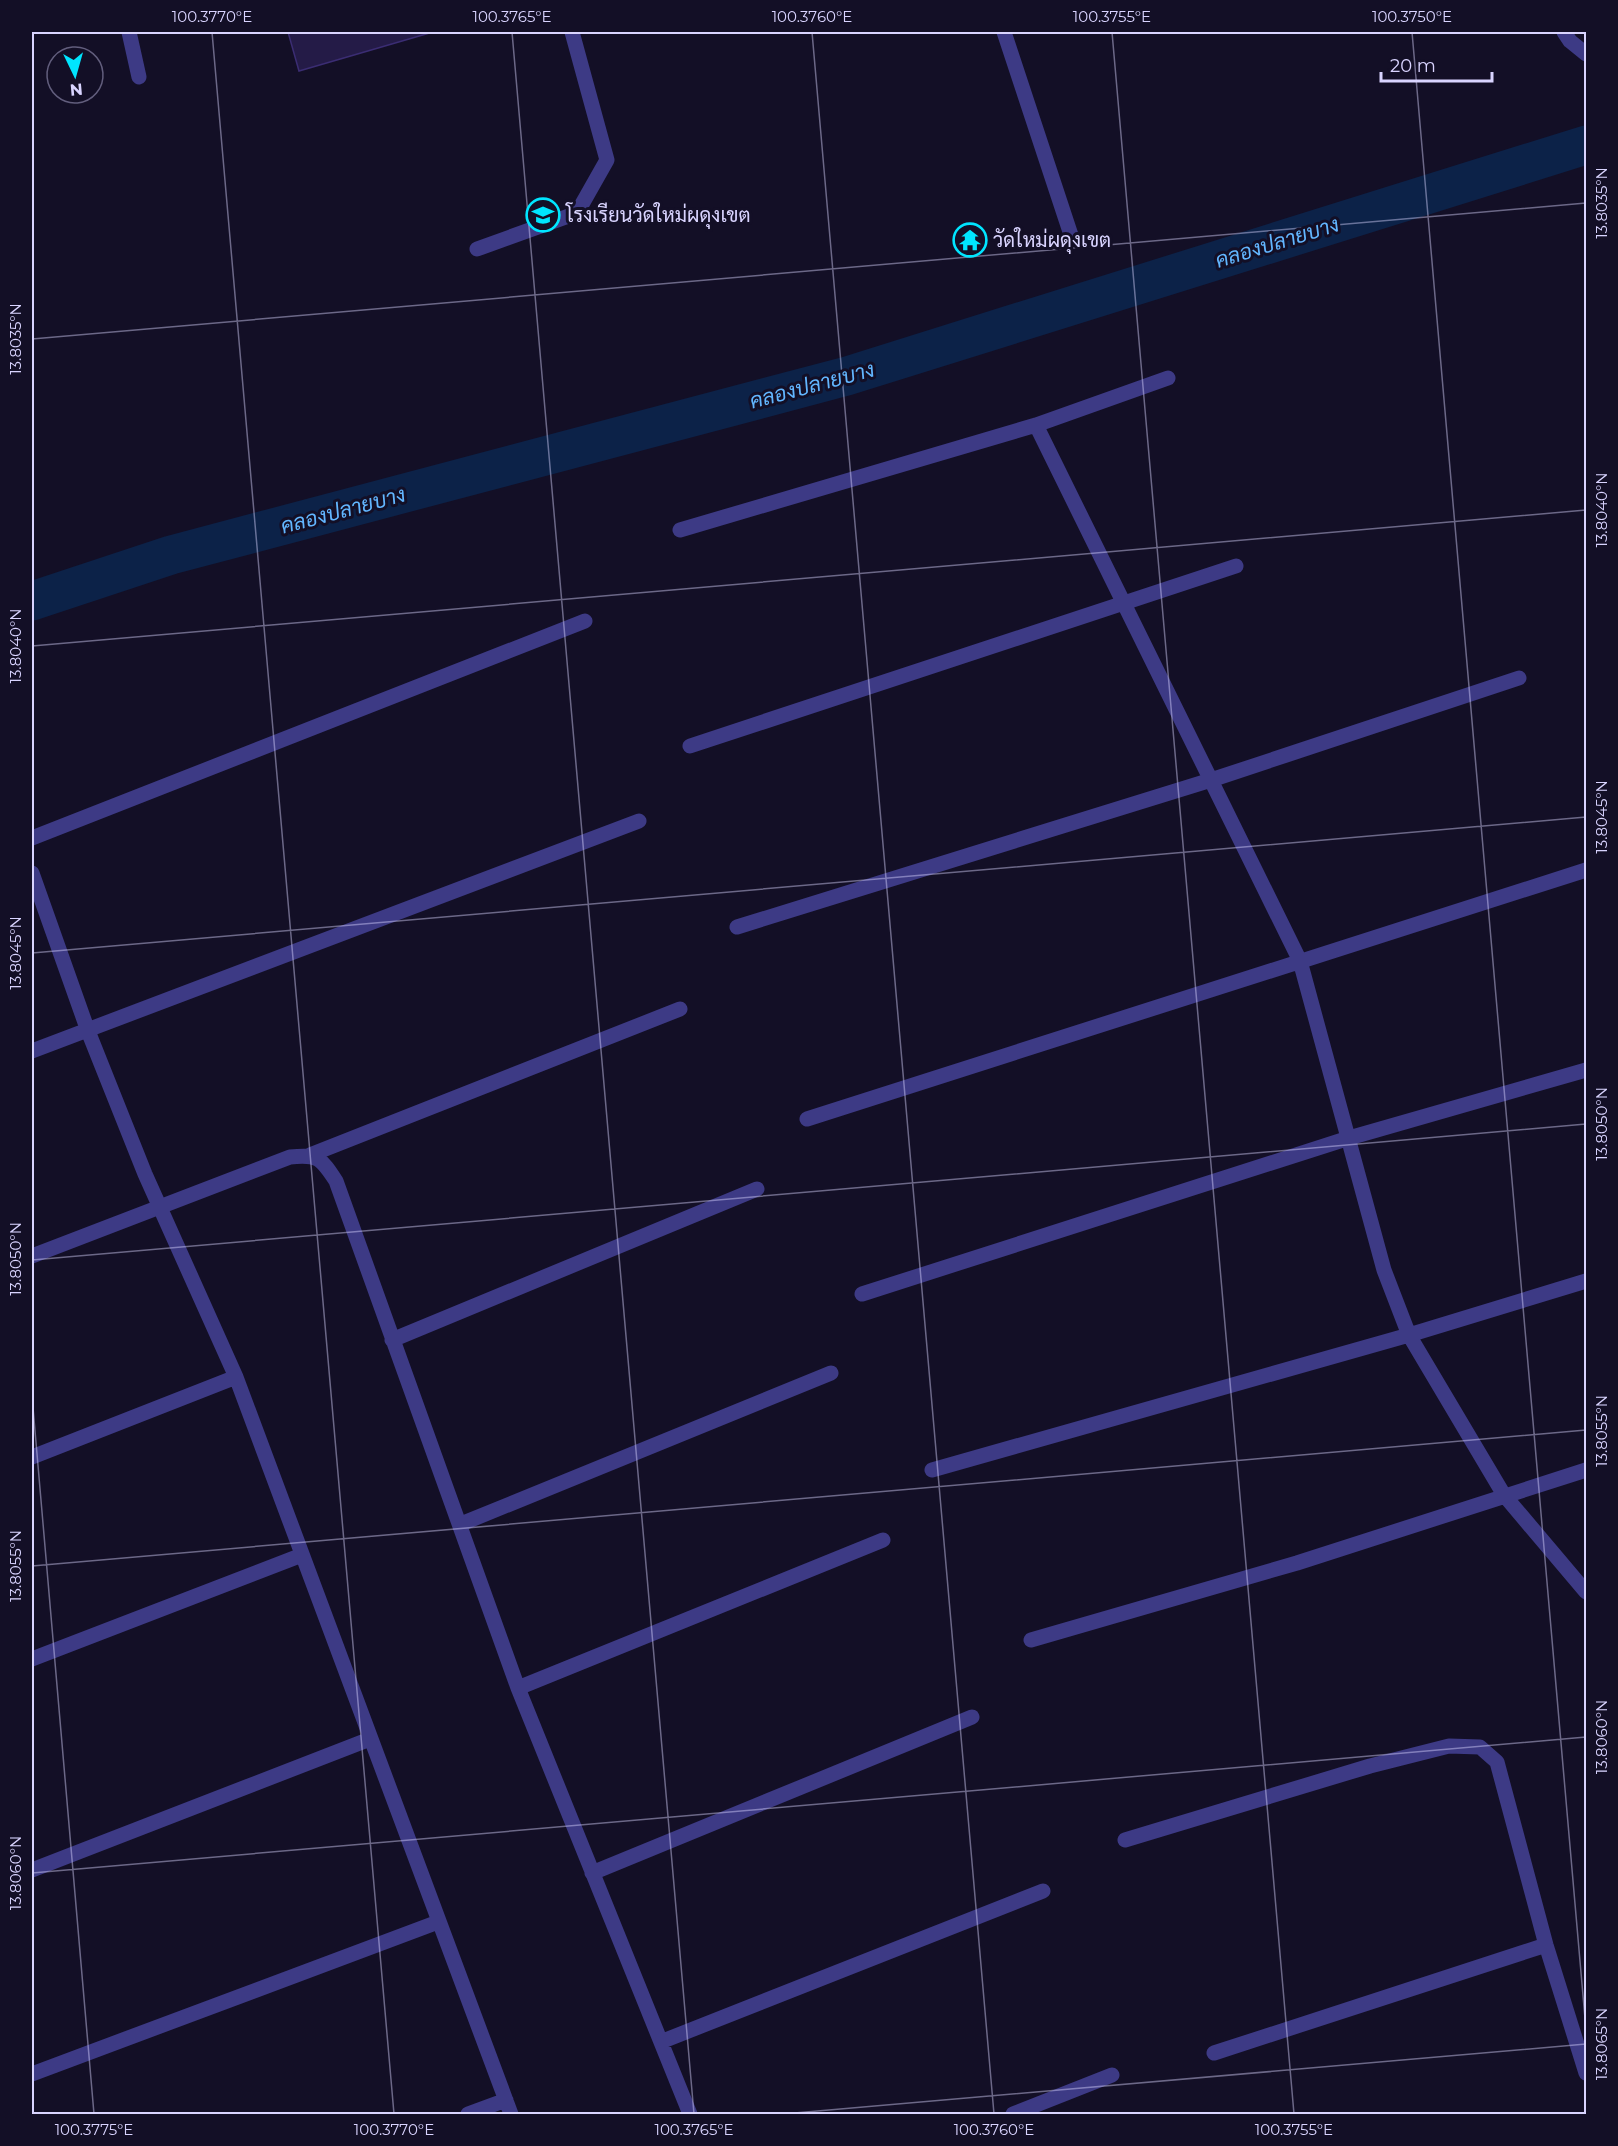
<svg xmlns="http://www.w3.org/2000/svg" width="1618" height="2146" viewBox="0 0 1618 2146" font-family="Montserrat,Sarabun,sans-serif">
<rect width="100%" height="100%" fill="#130f26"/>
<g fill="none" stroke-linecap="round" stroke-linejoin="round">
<path stroke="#0c2248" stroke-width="39" d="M32,601L171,555L847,376L1586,145"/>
</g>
<path fill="#241b47" stroke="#3b2d73" stroke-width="1.5" d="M288,32H433L299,71Z"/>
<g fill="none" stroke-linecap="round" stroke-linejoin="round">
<path stroke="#3d3a85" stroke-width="15" d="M1004,32L1071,235
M1564,32L1570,41L1586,54
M477,249L577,213L607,160L572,32"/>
<path stroke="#3d3a85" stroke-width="15" d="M129,32L139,77
M1036,425L1300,961L1384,1270L1409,1335L1504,1495L1586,1592
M680,530L1036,425L1168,378
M690,746L1236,566
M32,838L585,621
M32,873L88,1031L145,1174L236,1377L511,2114
M737,927L1211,780L1519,678
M32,1051L639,821
M807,1119L1586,870
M310,1155L680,1009
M32,1256L290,1157C318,1154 321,1158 336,1181L518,1688L690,2114
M862,1294L1349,1138L1586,1070
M392,1340L757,1189
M32,1457L236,1377
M932,1470L1409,1335L1586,1281
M461,1524L831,1373
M1031,1640L1297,1563L1586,1470
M32,1659L302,1555
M518,1688L883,1540
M1125,1840L1370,1766L1449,1746L1480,1747L1497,1762L1546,1945L1586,2073
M32,1870L370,1739
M592,1873L972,1717
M663,2041L1043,1891
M1214,2053L1546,1945
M32,2074L438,1922
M468,2114L506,2100
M1013,2114L1112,2075"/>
</g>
<path fill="none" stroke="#d9d4ff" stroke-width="1.5" stroke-opacity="0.45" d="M32,32H39M212,32L394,2114M512,32L694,2114M812,32L994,2114M1112,32L1294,2114M1412,32L1586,2030M32,339L1586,203M32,646L1586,510M32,953L1586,817M32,1260L1586,1124M32,1396L94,2114M32,1566L1586,1430M32,1873L1586,1737M783,2114L1586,2044"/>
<defs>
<g id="school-ring" transform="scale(1.725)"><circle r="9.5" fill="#130f26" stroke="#00e5ff" stroke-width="1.5"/><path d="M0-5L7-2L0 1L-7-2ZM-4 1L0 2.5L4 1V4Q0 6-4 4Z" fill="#00e5ff"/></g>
<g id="temple-ring" transform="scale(1.725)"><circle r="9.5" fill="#130f26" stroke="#00e5ff" stroke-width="1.5"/><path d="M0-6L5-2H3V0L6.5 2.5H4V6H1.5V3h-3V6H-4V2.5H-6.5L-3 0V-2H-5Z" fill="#00e5ff"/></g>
</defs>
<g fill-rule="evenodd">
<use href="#school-ring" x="543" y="215"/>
<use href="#temple-ring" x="970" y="240"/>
</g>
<g text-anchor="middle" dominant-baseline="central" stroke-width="6" stroke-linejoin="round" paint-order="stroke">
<g font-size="20" fill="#d9d4ff" stroke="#130f26" text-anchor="start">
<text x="566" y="215">โรงเรียนวัดใหม่ผดุงเขต</text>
<text x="993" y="240">วัดใหม่ผดุงเขต</text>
</g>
<g font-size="21" font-style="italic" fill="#62b6ff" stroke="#130f26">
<text transform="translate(1277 242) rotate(-17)">คลองปลายบาง</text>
<text transform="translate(812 385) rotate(-15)">คลองปลายบาง</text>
<text transform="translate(343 510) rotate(-15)">คลองปลายบาง</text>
</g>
</g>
<rect width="1618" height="2146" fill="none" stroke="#130f26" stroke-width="66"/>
<g transform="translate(75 75) rotate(175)"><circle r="28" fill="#130f26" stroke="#625e7d" stroke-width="1.5"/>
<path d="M0-4.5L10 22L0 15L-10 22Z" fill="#00e5ff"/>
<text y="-9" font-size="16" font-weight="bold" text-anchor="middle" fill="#d9d4ff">N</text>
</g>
<path d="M1381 72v9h111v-9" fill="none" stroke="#d9d4ff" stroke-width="3"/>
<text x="1390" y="72" font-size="18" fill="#d9d4ff" stroke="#130f26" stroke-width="4.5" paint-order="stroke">20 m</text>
<rect x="33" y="33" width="1552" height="2080" fill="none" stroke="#d9d4ff" stroke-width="2"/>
<g font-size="15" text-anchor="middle" fill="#d9d4ff">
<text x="212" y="22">100.3770°E</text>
<text x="512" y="22">100.3765°E</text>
<text x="812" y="22">100.3760°E</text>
<text x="1112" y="22">100.3755°E</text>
<text x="1412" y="22">100.3750°E</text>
<text transform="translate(1602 203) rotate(-90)" y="5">13.8035°N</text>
<text transform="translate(16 339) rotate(-90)" y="5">13.8035°N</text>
<text transform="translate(1602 510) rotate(-90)" y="5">13.8040°N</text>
<text transform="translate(16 646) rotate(-90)" y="5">13.8040°N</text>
<text transform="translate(1602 817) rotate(-90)" y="5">13.8045°N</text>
<text transform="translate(16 953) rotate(-90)" y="5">13.8045°N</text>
<text transform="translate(1602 1124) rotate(-90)" y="5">13.8050°N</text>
<text transform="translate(16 1259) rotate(-90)" y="5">13.8050°N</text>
<text transform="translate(1602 1431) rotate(-90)" y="5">13.8055°N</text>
<text transform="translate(16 1566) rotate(-90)" y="5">13.8055°N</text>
<text transform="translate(1602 1737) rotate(-90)" y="5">13.8060°N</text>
<text transform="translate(16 1873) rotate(-90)" y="5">13.8060°N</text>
<text transform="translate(1602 2044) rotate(-90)" y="5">13.8065°N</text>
<text x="94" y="2135">100.3775°E</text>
<text x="394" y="2135">100.3770°E</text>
<text x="694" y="2135">100.3765°E</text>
<text x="994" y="2135">100.3760°E</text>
<text x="1294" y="2135">100.3755°E</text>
</g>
</svg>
